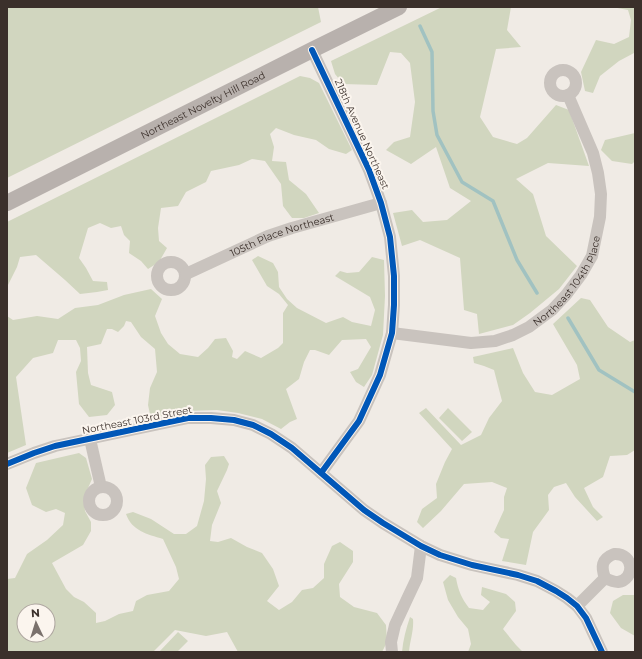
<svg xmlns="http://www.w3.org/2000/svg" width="642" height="659" viewBox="0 0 642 659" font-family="Montserrat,sans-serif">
<rect width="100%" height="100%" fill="#f0ebe5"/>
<path fill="#d1d6bf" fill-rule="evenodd" d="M7,7H318L321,22L7,178Z
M442,7H511L507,30L521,47L496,49L480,117L493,137L517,144L527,138L556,105L569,110L589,166L548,163L516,179L533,194L546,236L577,266L559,289L530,313L513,325L479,334L477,314L464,310L460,258L420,240L402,246L393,213L412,210L423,222L447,220L471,201L450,188L436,147L411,164L386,150L394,142L410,137L415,102L410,63L401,53L390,52L377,85L343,84L335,74L331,61Z
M612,7H635V53H634L619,61L600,76L593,93L585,91L581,72L596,40L614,44L629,37L631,20L628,10Z
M300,76L310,78L319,83L352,150L346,154L329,149L316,140L294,135L276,128L270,134L274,147L272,161L286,162L289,180L306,194L319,213L304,218H292L283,206L281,184L265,161L252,159L239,165L211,171L206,182L186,192L178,206L161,208L158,228L159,241L167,248L159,262L148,269L141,261L129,253L130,241L124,235L121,226L111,228L100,223L88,228L79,258L86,268L93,281L107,282L108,290L97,292L80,294L65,280L36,255L20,257L17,267L7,287V222Z
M635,133V161L632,164L612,161L601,150L605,140Z
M258,256L273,263L278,272L279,287L287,299L297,308L326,323L343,317L352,322L371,326L375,310L370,297L335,276L340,271L347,273L359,272L372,257L384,260L385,296L383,335L372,375L364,387L356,382L350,372L358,369L371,347L366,339L342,340L329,355L315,350H310L304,362L299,379L286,389L297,419L290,422L281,429L262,419L238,413L217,410L187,411L151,419L148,405L150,388L157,372L155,349L141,337L131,322L126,321L124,326L118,332L112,329H107L101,344L87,347L88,373L91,385L112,392L115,405L107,415L89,417L79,404L76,372L81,361L80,348L76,340H58L53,353L33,358L16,377L26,445L7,453V316L13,320L37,316L58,319L75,308L98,305L124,295L151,289L162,299L155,316L161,333L168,344L180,354L198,357L208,348L215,339L226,338L233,351L232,357L237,359L245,351L261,358L278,348L283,343V313L288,305L279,294L267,286L252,260Z
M581,298L590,300L608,327L630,342L635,340V450L627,455L610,456L603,477L584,488L593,507L603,517L597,521L575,497L566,483L554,487L548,495L549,510L533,532L526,565L502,561L509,539L501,538L494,532L504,510V497L507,488L492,482L464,484L441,511L423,528L417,522L422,509L437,498L436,484L445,462L452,449L419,413L426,408L461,445L481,435L489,418L502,401L494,370L484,366L474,363L473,357L513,348L523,373L535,392L552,395L580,379L577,365L553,324Z
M448,408L472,432L462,441L439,418Z
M79,453L86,458L92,479L84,497L85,511L91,522V531L83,545L52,563L66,589L74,597L84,602L96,613V623L105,621L119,614L133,611L136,601L147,595L169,591L179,579L176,567L163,539C147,534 132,531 126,514L133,512L151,519L174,534H186L197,526L204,501L206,479L205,465L211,457L224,456L229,464L227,470L217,491L221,503L212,525L210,541L218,542L231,538L247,547L262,553L273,569L279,586L267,601L279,610L292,602L302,590L313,588L324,578V564L332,546L340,542L353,551V562L339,584L340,597L354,607L377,613L386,625L387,642L382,652H238L227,632L206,636L175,630L153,652H7V579L15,578L27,554L47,540L63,525L65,513L56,509L46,512L32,505L26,488L36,463ZM24,611H48V635H24Z
M450,575L456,578C458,590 462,599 469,608L483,610L490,602L481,595L482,587L506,594L515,602L516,611L503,629L516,645L523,652H468L471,644L468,629L458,617L448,600L443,582Z
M623,595H635V636L621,628L610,613L613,601Z
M410,617L413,619C414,631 410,640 409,652H402C403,640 406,629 410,617Z
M178,632L188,641L177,652H159Z"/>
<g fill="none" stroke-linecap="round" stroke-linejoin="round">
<path stroke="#a1c2c1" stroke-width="3.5" d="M420,26L432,52L433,111L437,135L462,182L493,201L517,260L537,293
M568,318L599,370L635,392"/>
<g stroke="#c9c3be" stroke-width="12">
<path d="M312,50L369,170L381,203L390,237L394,276V305L392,333L380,375L359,421L321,473"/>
<circle cx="563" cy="83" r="13"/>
<circle cx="171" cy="276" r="14"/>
<path id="s1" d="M186,274L268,236L292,228L381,203"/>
<path id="s2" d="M392,333L471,343L495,341L513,335L529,327L552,310L566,295L581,275L592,256L600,217L601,194L598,173L593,153L568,95"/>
<path d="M90,439L101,487"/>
<path d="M7,464L34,453L55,446L188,418H211L234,420L253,425L271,434L292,448L364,510L383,523L421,546L440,555L472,565L518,575L537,581L556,591L567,598L577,606L586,618L602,652"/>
<circle cx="103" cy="501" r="14"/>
<path d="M614,554C635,553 635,580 618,582C613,582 609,580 605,578C601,567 601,559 614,554Z"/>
<path d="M577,606L605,578"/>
<path d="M392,652L391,642L395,625L408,597L417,578L421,546"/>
</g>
<path stroke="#b8b1ad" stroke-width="16" id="s3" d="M7,203L312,50L399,7"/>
<g stroke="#fbf5ee" stroke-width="8">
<path id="cycleway" d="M312,50L369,170L381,203L390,237L394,276V305L392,333L380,375L359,421L321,473
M7,464L34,453L55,446L188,418H211L234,420L253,425L271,434L292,448L364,510L383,523L421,546L440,555L472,565L518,575L537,581L556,591L567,598L577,606L586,618L602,652"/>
</g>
<use href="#cycleway" stroke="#0057b8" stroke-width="6"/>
</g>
<g text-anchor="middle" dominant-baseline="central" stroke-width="4" stroke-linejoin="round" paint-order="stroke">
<g font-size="10" fill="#3b302b" stroke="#fbf5ee">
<text stroke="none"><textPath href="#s3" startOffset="219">Northeast Novelty Hill Road</textPath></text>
<text transform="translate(362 134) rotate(66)">218th Avenue Northeast</text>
<text stroke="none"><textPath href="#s1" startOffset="104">105th Place Northeast</textPath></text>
<text stroke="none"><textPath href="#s2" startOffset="202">Northeast 104th Place</textPath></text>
<text transform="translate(137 420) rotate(-11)">Northeast 103rd Street</text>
</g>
</g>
<rect width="642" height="659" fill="none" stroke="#3b302b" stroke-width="16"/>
<g transform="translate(36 623) rotate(356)"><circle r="19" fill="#fbf5ee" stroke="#aea6a0"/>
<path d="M0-3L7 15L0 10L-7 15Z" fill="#7a716c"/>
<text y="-6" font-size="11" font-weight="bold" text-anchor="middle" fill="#3b302b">N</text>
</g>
</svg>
